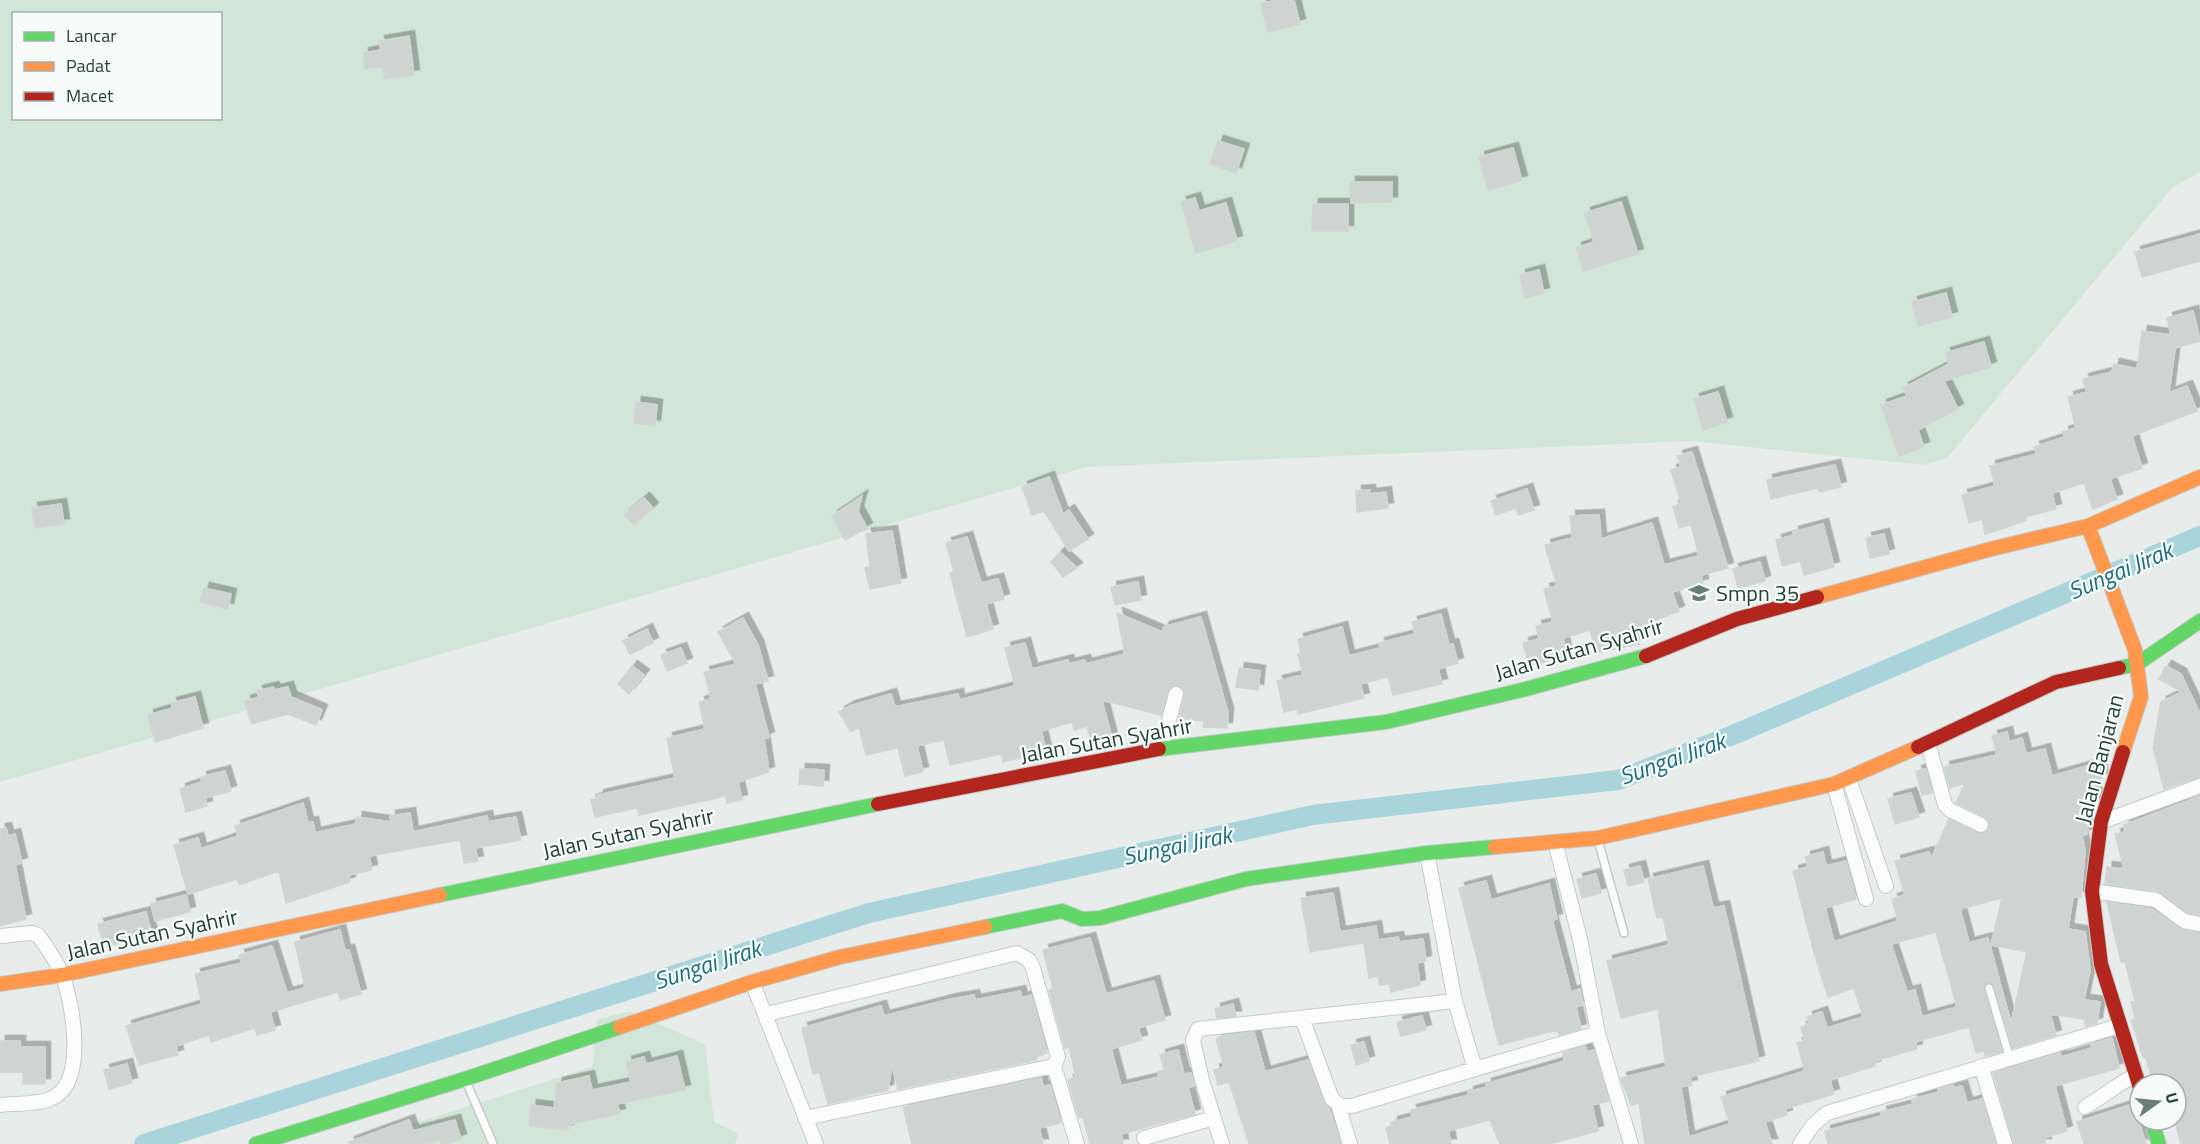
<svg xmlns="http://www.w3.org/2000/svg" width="2200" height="1144" viewBox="0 0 2200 1144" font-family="'Titillium Web',sans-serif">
<defs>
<filter id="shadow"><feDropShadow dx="5.5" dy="-5.5" stdDeviation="0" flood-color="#0004"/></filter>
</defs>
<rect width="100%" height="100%" fill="#e8edeb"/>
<path fill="#d1e6d8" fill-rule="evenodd" d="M0,0H2200V172L2172,188L1947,458L1924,465L1691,441L1086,467L0,782ZM14,14H220V118H14Z
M629,1011L705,1044L714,1122L738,1133L735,1144H418L412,1124L592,1067L597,1020Z"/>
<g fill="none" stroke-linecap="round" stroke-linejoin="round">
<path stroke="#a9d4db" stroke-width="20" d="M144,1144L869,913L1313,815L1618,780L1733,735L2200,536"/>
</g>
<path fill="#cfd4d2" stroke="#d1d6d4" stroke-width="1.5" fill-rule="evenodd" filter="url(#shadow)" d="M1276,0H1294L1300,24L1268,32L1261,4Z
M409,36L414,75L385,79L383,67L365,69L363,53L381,50L379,41Z
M1218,141L1244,149L1236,173L1210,164Z
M1513,148L1522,181L1488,190L1479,157Z
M1350,182H1392V202L1351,203Z
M1195,198L1199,211L1226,203L1237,241L1196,253L1181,202Z
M1621,202L1638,254L1584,271L1576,248L1594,242L1585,213Z
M1313,204H1348V231H1312Z
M2200,234V261L2142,277L2135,252Z
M1539,270L1544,293L1525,298L1520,275Z
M1946,293L1952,317L1918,326L1912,302Z
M2193,311L2200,341L2175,348L2169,393L2187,386L2197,411L2132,436L2142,468L2110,479L2117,499L2093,509L2084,483L2052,493L2056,509L2025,517L2026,520L2005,528L1985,534L1982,519L1969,523L1962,495L1995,486L1990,466L2037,454L2034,447L2065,437L2063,432L2076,428L2068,397L2087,392L2083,379L2112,372L2114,364L2137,369L2142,331L2171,335L2167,318Z
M1984,342L1991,367L1944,381L1958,409L1918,430L1924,447L1899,456L1881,405L1907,396L1903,388L1949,364L1945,353Z
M1718,392L1727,422L1703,430L1694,399Z
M636,402L657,405L655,426L634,423Z
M1692,452L1728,568L1701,575L1703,584L1672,592L1679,611L1635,628L1639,644L1596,653L1590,630L1563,638L1567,656L1529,666L1523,643L1539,639L1536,626L1553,622L1544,589L1557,586L1545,545L1572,538L1570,516L1599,515L1601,539L1652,523L1664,565L1699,556L1691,524L1679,528L1673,506L1681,504L1671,470L1681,467L1677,456Z
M1835,465L1841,487L1819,492L1818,488L1771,499L1767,480Z
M1049,477L1063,514L1069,510L1088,539L1069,551L1044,511L1032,515L1022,487Z
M1527,489L1534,510L1518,515L1516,508L1496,515L1491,501Z
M1370,490V494L1386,492L1388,508L1357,512L1356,491Z
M862,496L858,511L867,528L845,540L832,516Z
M644,498L653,508L634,525L624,515Z
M61,504L64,524L35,528L32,508Z
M1823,524L1834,567L1804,575L1800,561L1782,566L1776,540L1794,535L1793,532Z
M892,531L901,583L870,589L865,568L870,567L866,534Z
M1884,534L1889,554L1870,558L1866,538Z
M967,537L981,583L998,579L1004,599L986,604L993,629L967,637L950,573L954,572L946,543Z
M1060,552L1077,568L1063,577L1051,562Z
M1760,562L1765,581L1738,588L1733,569Z
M1138,582L1141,600L1115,605L1111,587Z
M204,588L231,594L228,609L200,602Z
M1117,613L1162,632L1164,627L1201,617L1228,713L1227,728L1203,727L1204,721L1179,718L1185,692L1182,687L1174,685L1168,691L1161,715L1102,700L1112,739L1092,744L1087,726L1074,730L1072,722L1041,731L1046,751L1003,762L1001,754L950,765L944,740L917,746L923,772L905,776L898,748L866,755L859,727L851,732L839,712L850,706L891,694L895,707L958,694L959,700L1015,686L1005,648L1025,643L1032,669L1068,660L1069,664L1085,660L1086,664L1125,654Z
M1441,614L1449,645L1453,644L1458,663L1438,669L1442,684L1393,695L1388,677L1360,684L1364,698L1298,714L1297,709L1284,712L1277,681L1303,675L1298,654H1301L1298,639L1342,627L1349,656L1380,648L1379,643L1415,634L1412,622Z
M743,618L758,645L768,681L755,684L769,737L764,739L769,772L738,782L742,800L727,803L726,796L639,815L637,808L595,817L591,800L598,798V795L675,778L667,738L705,729L699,702L711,699L704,672L736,664L718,632Z
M647,629L653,643L630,654L623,641Z
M681,648L687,663L667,671L661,655Z
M632,666L644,675L629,694L618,684Z
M2166,666L2181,674L2200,714V777L2164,789L2153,748L2161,702L2182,692L2159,679Z
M1239,668L1260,671L1258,690L1236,687Z
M273,687L275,690L288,687L291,697L322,710L316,725L288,714L251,724L245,701L259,697L257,691Z
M195,697L203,728L155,742L148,715L173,708L171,703Z
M2007,732L2009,742L2022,738L2026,754L2045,749L2052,776L2101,762L2102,778L2093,781L2097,796L2094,804L2084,807L2088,825L2087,834L2082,836L2085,850L2081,897H2073L2068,929L2085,932L2090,970L2084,1000L2100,1002L2097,1023L2086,1026L2084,1019L2050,1014L2056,1035L2013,1048L1994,986L1988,983L1984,990L2002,1052L1985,1056L1984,1051L1976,1053L1969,1027L1915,1042L1917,1049L1874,1061L1875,1066L1830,1080L1834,1094L1785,1109L1787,1115L1765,1122L1772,1144H1645L1639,1103L1631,1105L1621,1078L1666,1067L1658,1009L1621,1018L1607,961L1669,945L1663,917L1657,918L1648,879L1703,866L1713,908L1724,906L1759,1061L1690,1077L1692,1085L1681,1087L1689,1137L1730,1124L1721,1097L1805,1071L1797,1043L1805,1041L1801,1027L1809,1024L1807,1017L1822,1012L1827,1028L1863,1017L1854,988L1828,997L1813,949L1793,871L1808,867L1805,857L1823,852L1826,866L1846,861L1856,899L1825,908L1834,942L1898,921L1892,899L1905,895L1895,861L1929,852L1931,859L1949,819L1978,833H1986L1989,828L1985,817L1956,803L1965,783L1950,788L1944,767L1997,755L1992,736ZM2002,898L1991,945L2027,952L2011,1024L1988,938L1969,943L1960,909ZM1936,932L1957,1007L1922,1017L1915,990L1907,992L1891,944Z
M800,769L824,770L823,786L799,784Z
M1926,769L1932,793L1922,795L1916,771Z
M225,771L231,791L205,798L207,806L186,812L180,789L202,782L201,777Z
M1911,793L1919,817L1895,824L1888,799Z
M2200,796V915L2188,913L2158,891L2105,884L2107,867L2124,869L2115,834L2125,832L2124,825Z
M303,803L308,823L313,822L315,833L356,824L357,817L391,822L390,816L410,813L413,832L487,816L488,822L516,817L521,840L475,848L478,861L464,863L460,840L369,856L372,870L349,875L350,882L286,903L279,871L239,885L237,879L188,894L174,845L198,838L201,849L238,836L235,826Z
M6,828L8,836L15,834L22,863L15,865L26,919L0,926V829Z
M1640,866L1644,882L1628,886L1624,870Z
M1596,874L1601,893L1582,898L1577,879Z
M1486,881L1491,900L1549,884L1557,919L1552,920L1571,992L1580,989L1583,1005L1576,1007L1581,1029L1559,1035L1558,1031L1549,1032L1499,1045L1459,888Z
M1333,893L1340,932L1376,926L1378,940L1398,937L1399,942L1423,939L1426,961L1417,963L1420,985L1391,992L1390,984L1379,985L1378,976L1369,978L1364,943L1310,952L1301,898Z
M186,895L190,912L155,921L151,904Z
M2107,902L2152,909L2179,928L2200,933V1144H2181L2176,1125V1084H2154L2145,1056L2143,1057L2131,1020L2135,1019L2131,1002L2135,1001L2125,962H2121Z
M146,912L152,935L104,947L98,924Z
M340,930L345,951L349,950L361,994L340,1000L338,992L270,1012L275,1030L257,1035L255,1028L211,1042L209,1035L176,1046L178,1055L139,1065L126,1026L202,1004L195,974L242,963L239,955L272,946L287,993L305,988L295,942Z
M1090,938L1106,994L1154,981L1165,1020L1138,1028L1142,1040L1111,1049L1121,1086L1159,1077L1158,1072L1164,1070L1160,1055L1178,1050L1184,1074L1191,1073L1194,1086L1188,1088L1195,1114L1121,1134L1123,1144H1090L1083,1117L1079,1118L1068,1080L1076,1077L1069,1047L1065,1048L1049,991L1053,989L1043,950Z
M1020,991L1022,998L1031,995L1047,1053L1036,1056L1037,1060L898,1089L892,1064L888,1090L828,1104L819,1072L813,1074L802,1028L881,1006L884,1016L951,999L974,995L975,1000Z
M1233,1004L1236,1016L1217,1018L1215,1009Z
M1422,1016L1426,1030L1401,1036L1397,1022Z
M1254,1032L1265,1072L1308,1060L1324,1102L1329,1108L1341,1144H1249L1229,1082L1218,1085L1214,1070L1224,1067L1216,1039L1221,1036Z
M2112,1038L2119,1068L2055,1086L2067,1131L2044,1138L2046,1144H2014L1993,1073L2060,1053L2061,1057L2092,1048L2091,1044Z
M0,1041H20V1047H45V1084H23V1072H0Z
M1364,1042L1369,1061L1356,1065L1351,1045Z
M1585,1046L1587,1052L1594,1050L1609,1101L1592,1105L1598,1131L1549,1144H1500L1490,1120L1448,1131L1451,1144H1390L1386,1128L1392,1126V1122L1412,1117L1411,1110L1469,1095L1468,1092L1487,1087L1486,1084L1565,1061L1563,1053Z
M677,1056L685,1090L617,1104L620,1114L569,1124L568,1130L529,1126L531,1105L554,1108L557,1083L589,1076L592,1090L631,1082L626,1062L644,1057L646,1064Z
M127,1064L132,1083L109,1089L104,1070Z
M1041,1078L1043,1087L1050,1085L1061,1123L1039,1128L1043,1144H912L903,1107Z
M1953,1085L1954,1088L1962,1086L1967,1103L1982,1099L1996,1144H1828L1825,1131L1882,1116L1881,1112L1913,1104L1912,1099L1939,1092L1938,1089Z
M2133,1104L2146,1144H2084L2077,1122Z
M409,1120L413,1131L455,1120L461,1139L447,1144H441L440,1140L426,1144H349V1142Z"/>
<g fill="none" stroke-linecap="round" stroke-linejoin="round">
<g stroke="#c5cac8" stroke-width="10">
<path id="lane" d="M1598,840L1624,933
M1989,988L2010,1059
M466,1081L493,1144"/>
</g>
<g stroke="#c5cac8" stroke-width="16">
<path id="street" d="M1928,743L1945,805L1950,810L1981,825
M1161,749L1176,694
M1849,779L1886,886
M1834,784L1866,899
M2101,822L2200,786
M2092,891L2156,900L2184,921L2200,924
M0,936L32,933L38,935C47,948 57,961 62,975C73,1003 88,1085 50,1099C36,1105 15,1103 0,1105
M752,982L816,1144
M767,1014L1017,953L1029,960L1033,968L1058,1057L1054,1066L805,1118
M1302,1018L1332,1099L1341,1106H1352L1475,1069L1455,1001L1427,853
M1598,1033L1631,1144
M1054,1066L1077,1144
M1981,1066L2005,1144
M1475,1069L1598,1033L1580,939L1555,842
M1338,1104L1350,1144
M2085,1107C2103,1097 2117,1084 2136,1075
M1144,1138L1214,1118
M1222,1144L1202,1080L1193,1040L1198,1029L1455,1001
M1800,1144L1813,1125L1827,1113L2119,1026"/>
</g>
<g stroke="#c3cbc8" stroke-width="16">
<path id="fast" d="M2119,668L2137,664L2200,621
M1159,749L1386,722L1526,689L1646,656
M440,895L878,804
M985,927L1062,911L1082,919L1100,918L1246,879L1427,853L1495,847
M2151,1120L2159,1144
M256,1144L465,1079L620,1027"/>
</g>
<g stroke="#c3cbc8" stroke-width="16">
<path id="slow" d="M2088,526L2135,650L2141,697L2123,752
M1817,597L1991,549L2088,526L2200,477
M1495,847L1598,838L1834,784L1918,747
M0,984L62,975L440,895
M620,1027L752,982L840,957L985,927"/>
</g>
<g stroke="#c3cbc8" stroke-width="16">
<path id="jam" d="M1646,656L1737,619L1817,597
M1918,747L2056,682L2119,668
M2123,752L2101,822L2092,891L2101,964L2140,1088
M878,804L1159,749"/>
</g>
<use href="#lane" stroke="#fcfcfc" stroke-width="7"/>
<use href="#street" stroke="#fcfcfc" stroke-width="14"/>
<use href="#fast" stroke="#63d668" stroke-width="14"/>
<use href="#slow" stroke="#ff974d" stroke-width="14"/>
<use href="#jam" stroke="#b3261e" stroke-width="14"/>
</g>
<defs>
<g id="school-bare" transform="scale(1.62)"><path d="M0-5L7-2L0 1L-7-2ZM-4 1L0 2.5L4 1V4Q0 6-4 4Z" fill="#697e78" stroke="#f7fbf9" stroke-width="2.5" paint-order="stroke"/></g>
</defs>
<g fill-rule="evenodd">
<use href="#school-bare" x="1699" y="593"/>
</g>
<g text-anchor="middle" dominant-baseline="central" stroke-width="4.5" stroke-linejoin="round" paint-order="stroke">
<g font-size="22" fill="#24423a" stroke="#f7fbf9" text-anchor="start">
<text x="1716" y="593">Smpn 35</text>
</g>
<g font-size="22" fill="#24423a" stroke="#f7fbf9">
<text transform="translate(1579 649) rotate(-16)">Jalan Sutan Syahrir</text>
<text transform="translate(1106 740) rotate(-10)">Jalan Sutan Syahrir</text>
<text transform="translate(2099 759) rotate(-75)">Jalan Banjaran</text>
<text transform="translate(628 833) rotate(-12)">Jalan Sutan Syahrir</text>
<text transform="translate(152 934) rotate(-12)">Jalan Sutan Syahrir</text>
</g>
<g font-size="24" font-style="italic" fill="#1c6f80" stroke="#f7fbf9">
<text transform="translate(2120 570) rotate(-23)">Sungai Jirak</text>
<text transform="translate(1672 758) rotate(-20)">Sungai Jirak</text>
<text transform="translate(1177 845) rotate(-12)">Sungai Jirak</text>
<text transform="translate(707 964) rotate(-18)">Sungai Jirak</text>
</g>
</g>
<rect x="12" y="12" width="210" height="108" fill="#f7fbf9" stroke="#a3b1ad" stroke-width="1.5"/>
<rect x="24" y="32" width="30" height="9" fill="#63d668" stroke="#a3b1ad" stroke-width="1.5"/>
<text x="66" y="42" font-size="18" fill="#24423a">Lancar</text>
<rect x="24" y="62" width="30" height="9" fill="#ff974d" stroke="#a3b1ad" stroke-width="1.5"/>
<text x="66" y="72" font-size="18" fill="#24423a">Padat</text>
<rect x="24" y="92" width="30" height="9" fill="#b3261e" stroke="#a3b1ad" stroke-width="1.5"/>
<text x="66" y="102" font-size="18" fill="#24423a">Macet</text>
<g transform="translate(2158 1102) rotate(75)"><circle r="28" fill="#f7fbf9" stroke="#a3b1ad" stroke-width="1.5"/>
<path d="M0-4.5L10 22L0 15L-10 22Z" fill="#697e78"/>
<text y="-9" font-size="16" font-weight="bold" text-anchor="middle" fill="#24423a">U</text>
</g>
</svg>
